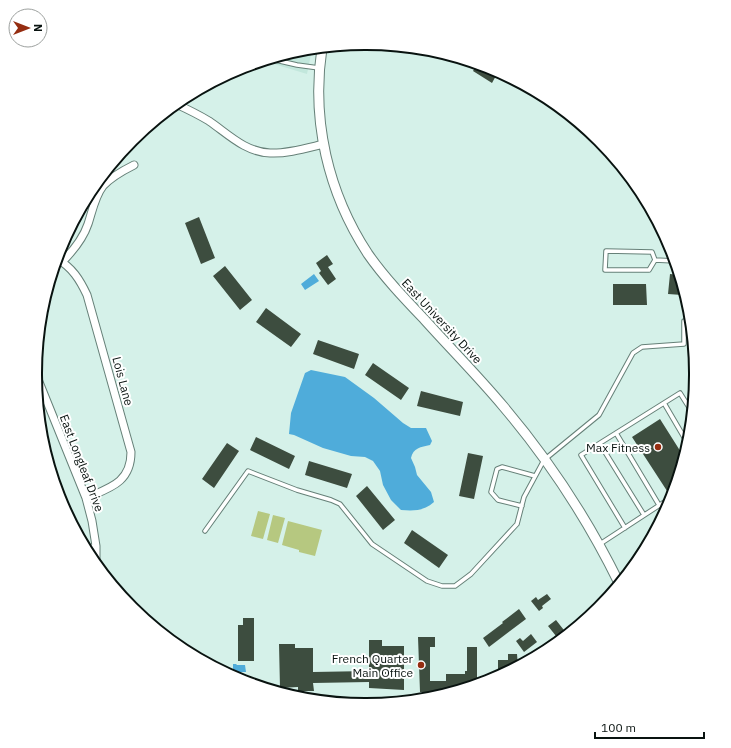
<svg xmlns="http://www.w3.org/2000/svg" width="731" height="748" viewBox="0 0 731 748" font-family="'IBM Plex Sans',sans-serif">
<rect width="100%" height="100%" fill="#d5f1e9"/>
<path fill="#c2e7dc" d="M312,49L307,74L264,61L301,50Z"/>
<path fill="#b6c880" d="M258,511L270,514L263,539L251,536Z
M273,515L285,518L278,543L267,540Z
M288,521L322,530L315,556L299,552V550L282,545Z"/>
<path fill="#4facda" d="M314,274L319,281L305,290L301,284Z
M311,370L345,377L374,398L403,423L411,428H426L432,441L430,445C421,447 413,448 411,458L415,467L417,475L431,492L434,502C424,511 414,511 401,510L391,500L383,485L380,471L373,461L365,457L351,456L323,448L294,435L289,434L291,413L305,373Z
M233,664H236L237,665H245L246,672H233Z"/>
<path fill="#3d4d3f" d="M477,64L498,72L492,83L473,71Z
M199,217L215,258L201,264L185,223Z
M327,255L333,264L328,267L336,279L328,285L319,273L321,271L316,263Z
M225,266L252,300L240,310L213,276Z
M670,274L679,275L685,294H682V295L668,294Z
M613,284H646L647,305H613Z
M266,308L301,334L291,347L256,322Z
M318,340L359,354L354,369L313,354Z
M373,363L409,388L401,400L365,375Z
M421,391L463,402L460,416L417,406Z
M660,419L684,457L674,491L669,494L632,437Z
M256,437L295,456L289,469L250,450Z
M227,443L239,451L214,488L202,479Z
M468,453L483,456L474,499L459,496Z
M309,461L352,474L347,488L305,475Z
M367,486L395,520L383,530L356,496Z
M412,530L448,555L439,568L404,543Z
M547,594L551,599L542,606L543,608L539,611L531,601L536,597L538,600Z
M519,609L526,619L489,647L483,638L503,623L502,622Z
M243,618H254V661H238V625H243Z
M556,620L567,634L557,642L554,637L556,636L548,626Z
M531,634L537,642L524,652L516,641L520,638L523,641Z
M418,637H435V647H430V681H446V674H465V671H467V647H477V684L451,692H420Z
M369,640H382V646H404V690L369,688V682L313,683L314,691H298V687L280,688L279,644H295V648H313V672L369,671Z
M508,654H517L518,666L498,676V660H508Z"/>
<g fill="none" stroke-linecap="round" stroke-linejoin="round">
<g stroke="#668078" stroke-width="5.5">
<path id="lane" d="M271,59L297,65L319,68
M606,251L652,252L655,260L649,270H605Z
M655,260L675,261
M664,403L688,444
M616,433L659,505
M600,444L644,515
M522,506L498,500L491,492L497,469L502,467L535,476
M625,528L581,455L680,393L692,412
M205,531L248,471L297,490L331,500L340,504L372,544L427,581L442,586H455L471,574L517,524L524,497L544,460L599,415L633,353L642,347L684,344V321
M600,544L672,497
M85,547L96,546"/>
</g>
<g stroke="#668078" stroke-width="9">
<path id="street" d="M176,104C187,109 199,115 209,121C228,134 245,152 270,153C287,154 307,148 324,144
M57,259C72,267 80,280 87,295L131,452C131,483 109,488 86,498
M62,262C73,251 83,239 88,224C92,212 95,196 103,186C111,177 124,170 134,165
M35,372L86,498L92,521L96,546V565"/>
</g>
<g stroke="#668078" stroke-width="11">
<path id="secondary" d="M322,48C311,120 328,193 368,254C384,277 404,298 424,319C450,348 478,376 503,406C548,459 588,520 619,583"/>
</g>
<use href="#lane" stroke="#fff" stroke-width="3.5"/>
<use href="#street" stroke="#fff" stroke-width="7"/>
<use href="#secondary" stroke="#fff" stroke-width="9"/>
</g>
<g fill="#952d11" stroke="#fff" stroke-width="1.5">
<circle cx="658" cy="447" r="4"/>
<circle cx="421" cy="665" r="4"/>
</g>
<g text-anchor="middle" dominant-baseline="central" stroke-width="4" stroke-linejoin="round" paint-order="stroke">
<g font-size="12" fill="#091310" stroke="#fff">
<text transform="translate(442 321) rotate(47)">East University Drive</text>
<text transform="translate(123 381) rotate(75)">Lois Lane</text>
<text transform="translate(82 463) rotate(69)">East Longleaf Drive</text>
</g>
<g font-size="12" fill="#091310" stroke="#fff" text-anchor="end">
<text x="650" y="447">Max Fitness</text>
<text x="413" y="658">French Quarter<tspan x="413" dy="14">Main Office</tspan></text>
</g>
</g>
<path d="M0 0H731V748H0ZM365 50H366A323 323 0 0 1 689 373V375A323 323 0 0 1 366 698H365A323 323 0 0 1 42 375V373A323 323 0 0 1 365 50Z" fill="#fff" fill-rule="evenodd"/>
<path fill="none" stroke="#091310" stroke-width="2" d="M365 50H366A323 323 0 0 1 689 373V375A323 323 0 0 1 366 698H365A323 323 0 0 1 42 375V373A323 323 0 0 1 365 50Z"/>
<g transform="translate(28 28) rotate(90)"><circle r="19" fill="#ffffff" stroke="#9da19f"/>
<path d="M0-3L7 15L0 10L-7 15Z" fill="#952d11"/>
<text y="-6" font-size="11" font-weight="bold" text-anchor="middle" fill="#091310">N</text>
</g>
<path d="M595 732v6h109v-6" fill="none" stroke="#091310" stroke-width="2"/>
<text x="601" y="732" font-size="12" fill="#091310" stroke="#ffffff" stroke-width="3" paint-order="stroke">100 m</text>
</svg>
